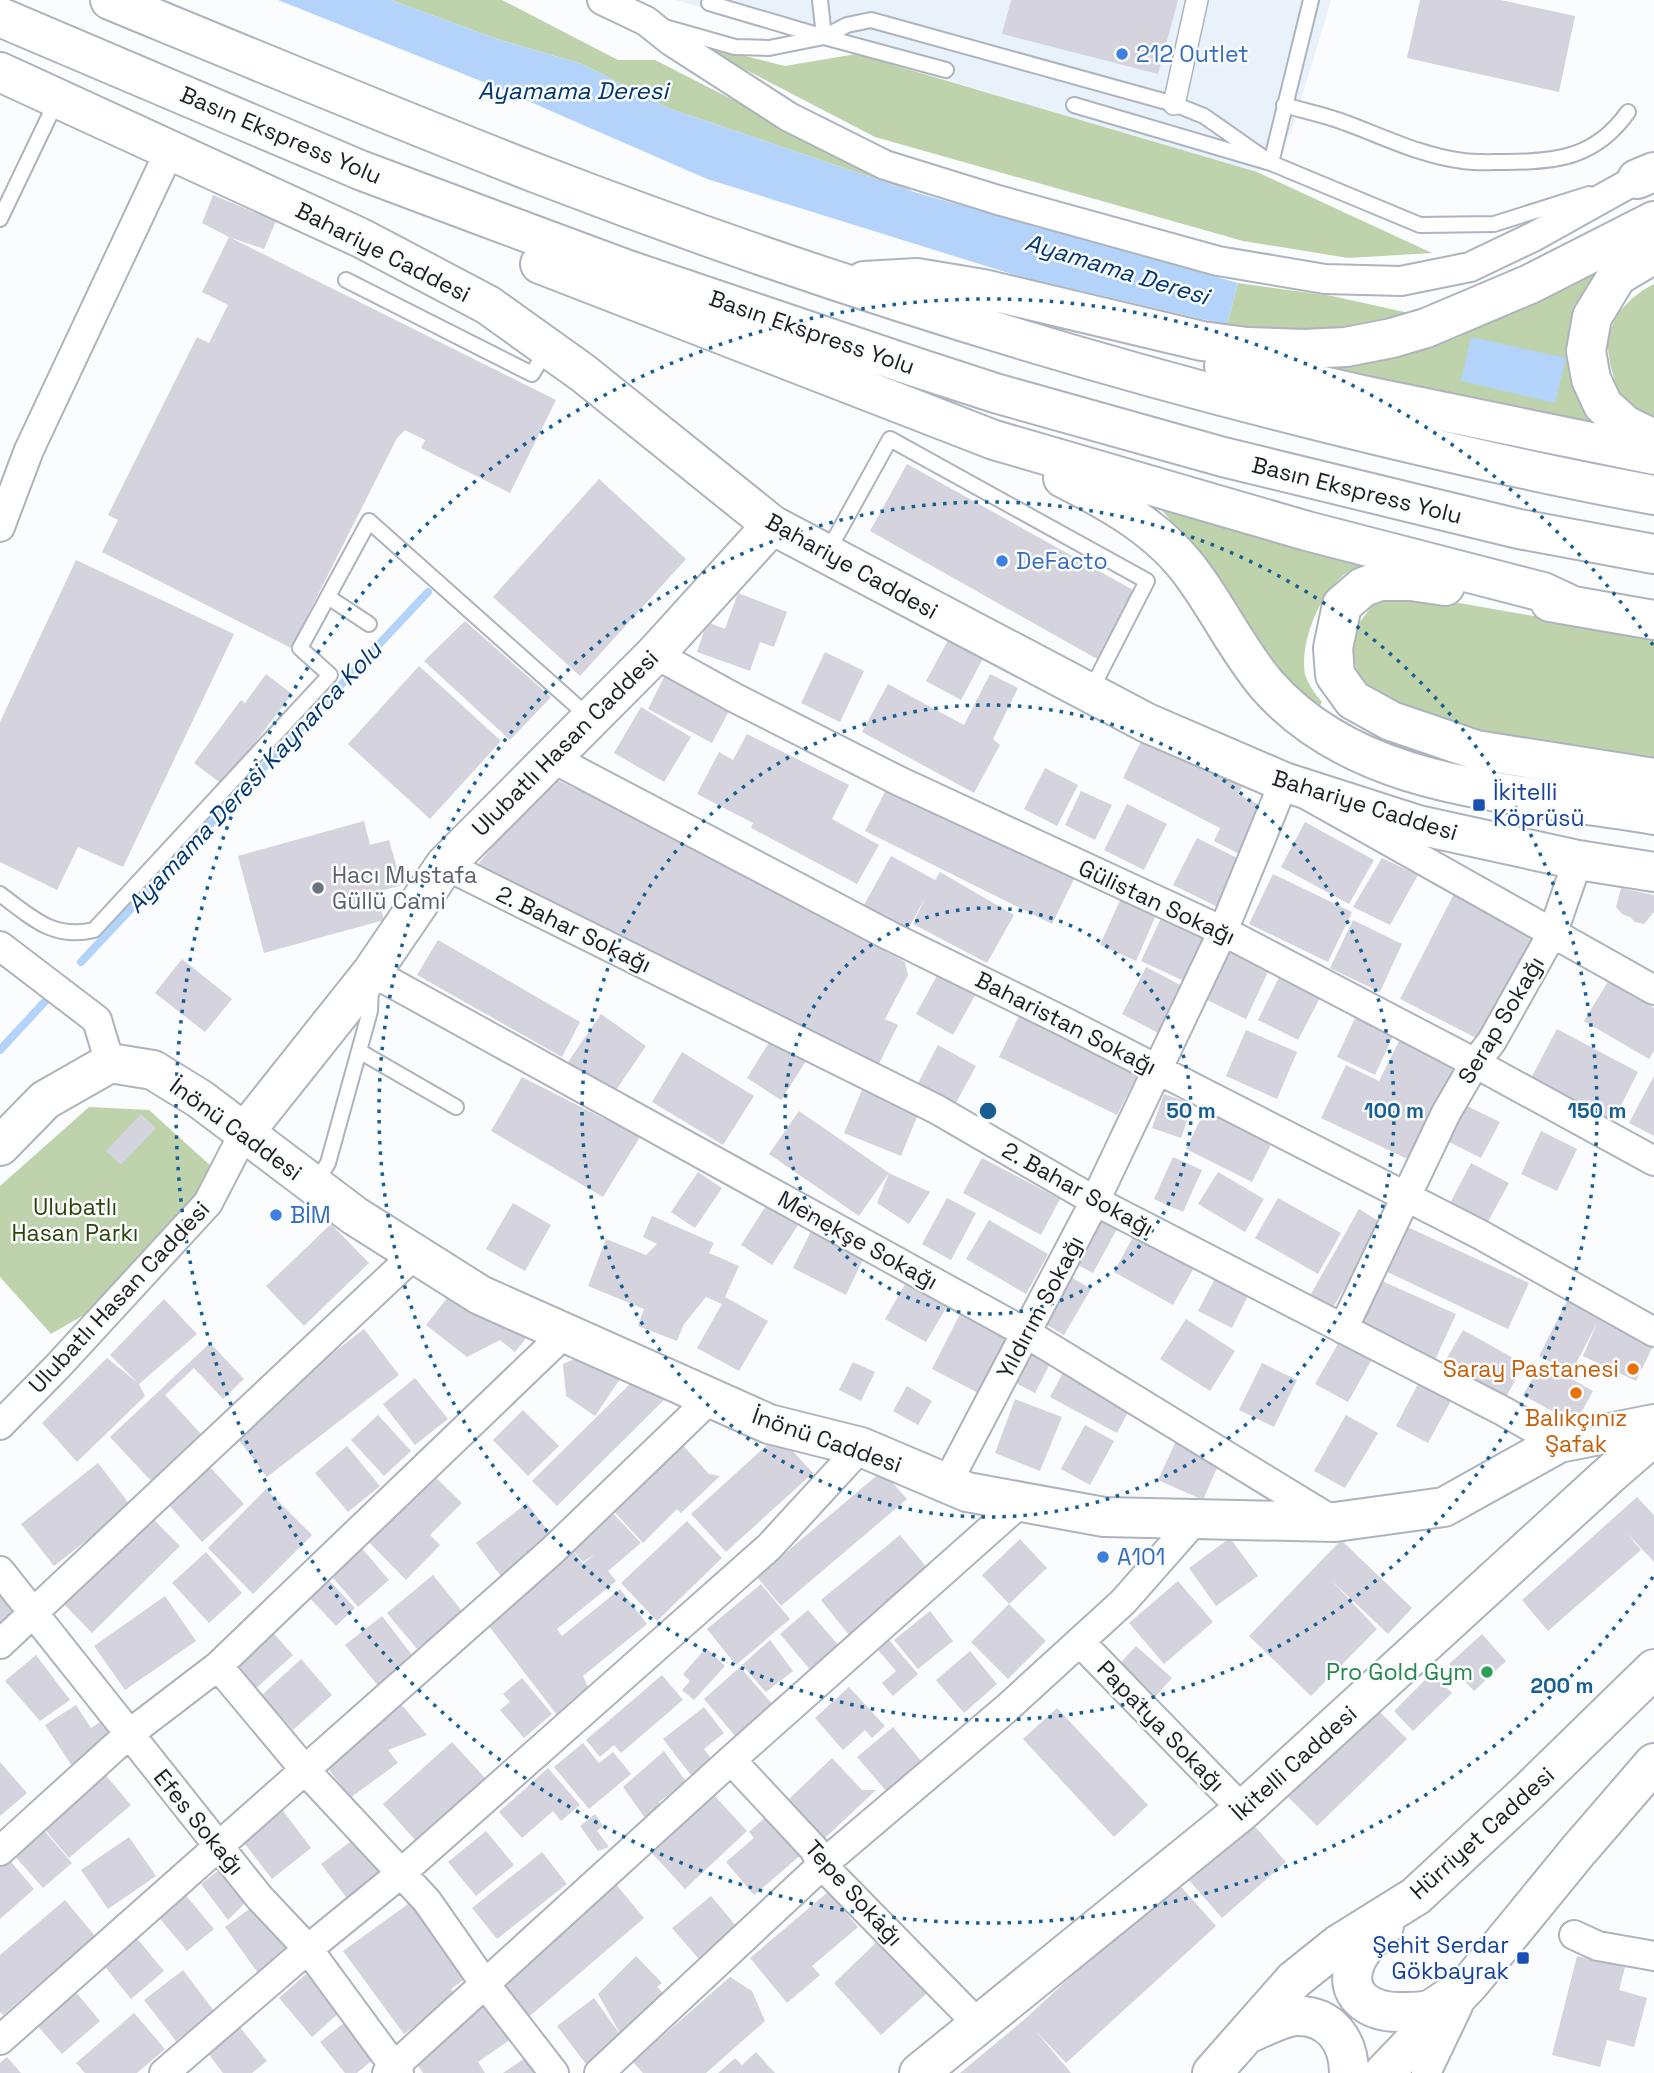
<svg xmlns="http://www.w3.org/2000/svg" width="1654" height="2073" viewBox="0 0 1654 2073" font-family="'Space Grotesk',sans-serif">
<rect width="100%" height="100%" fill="#fafcfe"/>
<path fill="#e9f1fa" d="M676,0H1331L1291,133L1257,172Z"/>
<path fill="#bed3ab" d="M391,0H502L618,60H655L914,192L668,108L582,64L497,39Z
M694,43L785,66L856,54L1257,172L1432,253L1348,258L1243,241L875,137Z
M1619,261L1589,289L1621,440L1334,374L1335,366L1380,361L1454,339Z
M1238,283L1332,296L1409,313L1322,332L1254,330L1227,325Z
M1654,284V420L1618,394C1615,380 1609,364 1608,349C1606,320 1630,296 1654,284Z
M1160,508L1373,562C1365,565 1356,568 1348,572C1321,589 1299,643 1305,674C1308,684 1315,694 1322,702L1315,713L1296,692L1203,559Z
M1408,594L1654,637V762L1421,719L1362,684L1353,659L1355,628L1373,605Z
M89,1107L149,1110L212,1167L206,1191L89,1312L51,1334L0,1277V1186Z"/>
<path fill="#b3d3fa" d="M278,0H391L497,39L582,64L668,108L914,192L1238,283L1227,325L1018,276L707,179L496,87Z
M1471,337L1566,358L1555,403L1461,381Z"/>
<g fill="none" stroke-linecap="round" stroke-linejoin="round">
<path stroke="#b3d3fa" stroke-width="8" d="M81,962L428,592
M0,1050L50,996"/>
</g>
<path fill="#d4d3de" d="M1011,0H1178L1158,74L1002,34Z
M1420,0H1501L1575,16L1559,92L1407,58Z
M213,195L276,221L264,249L229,237L202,223Z
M229,237L556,400L510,493L421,448L425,440L405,430L397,438L291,648L102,552L118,520L108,515L197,337L209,343L228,305L202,292Z
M907,464L1135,591L1097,659L870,531Z
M599,479L686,559L580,676L493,597Z
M76,560L234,634L123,867L78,847L57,890L0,862V722Z
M738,593L787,612L774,647L760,642L750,671L697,652L707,622L725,629Z
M465,621L551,697L510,740L424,661Z
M951,635L986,653L961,700L926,681Z
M825,652L864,671L840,722L801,703Z
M670,665L735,700L712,743L648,709Z
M419,666L501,741L430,819L348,744Z
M266,674L292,694L223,785L194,763L241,700L245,703Z
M990,674L1018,688L993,739L1000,745L974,793L862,732L888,684L964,725Z
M641,707L691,737L664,782L614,753Z
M747,734L849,785L832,819L879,845L857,884L751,828L753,823L697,794L719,752L733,760Z
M1143,737L1242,787L1238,794L1268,809L1243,856L1214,841L1220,828L1123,778Z
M1045,768L1078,785L1057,826L1024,809Z
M549,776L889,939L883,950L905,962L908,975L885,1019L898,1025L875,1072L476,867Z
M889,784L1075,877L1052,924L865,831Z
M1081,791L1112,805L1095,840L1065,825Z
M1127,804L1167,824L1144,870L1104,850Z
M364,821L370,845L389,840L402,885L377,892L384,920L264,953L238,856Z
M1305,822L1374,860L1349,904L1281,867Z
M1197,838L1245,862L1222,909L1173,885Z
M891,856L935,880L940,872L1014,915L987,963L913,924L925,898L908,929L864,905Z
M1382,858L1418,875L1390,925L1353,907Z
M1273,874L1352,912L1328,962L1249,924Z
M1458,886L1548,934L1486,1043L1400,999Z
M1621,888L1654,895V912L1644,924L1635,922L1630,917L1622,914L1616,907Z
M1121,898L1156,915L1136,961L1100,945Z
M1162,916L1208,936L1186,982L1141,961Z
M1353,920L1402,944L1380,992L1330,968Z
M438,940L580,1022L562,1057L417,975Z
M1228,950L1269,970L1246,1019L1205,999Z
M182,959L232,999L205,1032L155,993Z
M1146,967L1188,989L1164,1036L1122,1014Z
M1282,971L1323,992L1298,1040L1258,1020Z
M939,972L977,992L953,1035L916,1014Z
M1609,980L1654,1008V1051L1649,1059L1584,1021Z
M1025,1004L1143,1064L1117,1115L999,1057Z
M1360,1007L1398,1025L1375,1075L1337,1057Z
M601,1014L646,1046L614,1093L568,1062Z
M1557,1029L1638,1072L1613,1121L1531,1078Z
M1246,1030L1297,1052L1277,1099L1226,1076Z
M773,1036L808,1058L781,1100L747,1078Z
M1400,1039L1458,1067L1418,1164L1321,1118L1346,1065L1379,1081Z
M938,1045L976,1066L956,1103L918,1083Z
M682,1052L754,1096L723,1145L652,1102Z
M1654,1076V1136L1629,1123Z
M522,1077L640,1137L603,1197L491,1131Z
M862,1090L919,1112L901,1156L844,1133Z
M1164,1094L1193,1104L1181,1138L1152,1128Z
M1209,1102L1276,1135L1252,1182L1186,1149Z
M1465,1105L1500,1122L1481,1158L1447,1141Z
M799,1111L889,1173L859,1216L769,1154Z
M141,1114L156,1128L121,1165L106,1151Z
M1541,1131L1577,1149L1557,1191L1521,1174Z
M1173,1157L1202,1170L1183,1212L1154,1199Z
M982,1158L1060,1199L1041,1235L963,1193Z
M1471,1163L1509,1183L1485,1227L1448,1207Z
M698,1172L722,1188L695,1228L671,1212Z
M1218,1172L1264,1199L1245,1232L1198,1204Z
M889,1173L930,1192L909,1224L877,1203Z
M947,1198L976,1213L951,1260L922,1244Z
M1278,1198L1341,1233L1318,1274L1255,1238Z
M513,1203L551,1225L525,1271L486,1249Z
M767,1204L800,1222L772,1265L741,1245Z
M1359,1209L1383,1224L1329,1314L1307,1301Z
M652,1216L714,1243L709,1253L739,1266L725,1297L768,1321L739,1371L697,1348L722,1304L706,1297L684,1324L677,1341L638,1326L644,1309L588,1286L606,1239L646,1255L657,1244L643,1237Z
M1092,1216L1117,1229L1093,1273L1069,1260Z
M989,1220L1048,1254L1026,1294L966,1259Z
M331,1224L369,1263L304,1326L266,1286Z
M1401,1224L1529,1283L1508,1329L1381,1269Z
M812,1229L865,1255L846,1295L793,1268Z
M1134,1235L1194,1268L1173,1305L1114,1272Z
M1218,1273L1251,1290L1232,1328L1198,1311Z
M1066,1274L1091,1289L1064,1335L1039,1320Z
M1373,1277L1456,1314L1434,1362L1352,1325Z
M908,1279L949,1303L926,1342L885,1319Z
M458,1284L527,1337L515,1352L500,1340L467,1357L426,1325Z
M1570,1295L1654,1344L1636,1381L1583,1356L1597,1323L1571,1373L1539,1356Z
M164,1299L197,1334L139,1384L145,1396L77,1462L42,1423L107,1358L138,1383L110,1355Z
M963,1308L1013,1334L982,1395L932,1369Z
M1186,1319L1235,1351L1210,1391L1160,1359Z
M364,1329L399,1375L267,1477L232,1431Z
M1463,1330L1524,1364L1506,1397L1444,1363Z
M1339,1342L1371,1361L1348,1402L1315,1384Z
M210,1343L244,1379L223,1399L194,1368L165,1395L202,1435L152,1482L110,1437Z
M1024,1350L1050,1364L1035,1393L1008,1379Z
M584,1355L620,1379L595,1416L566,1396L563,1364Z
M853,1362L875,1372L861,1401L839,1390Z
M1542,1362L1593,1391L1575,1424L1523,1395Z
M1262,1363L1297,1380L1274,1427L1239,1410Z
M1067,1365L1134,1401L1117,1433L1050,1397Z
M641,1373L666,1398L557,1506L532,1481Z
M415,1378L448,1419L415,1445L383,1404Z
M1420,1380L1453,1397L1428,1443L1396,1426Z
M907,1386L932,1401L918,1425L893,1411Z
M1015,1399L1062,1417L1040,1471L995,1453Z
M523,1410L559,1446L528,1476L493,1440Z
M378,1415L411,1451L384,1476L351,1440Z
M1346,1415L1378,1433L1345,1488L1314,1471Z
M1085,1425L1114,1441L1090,1485L1061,1469Z
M778,1435L813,1473L726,1552L691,1514Z
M1176,1441L1220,1461L1203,1500L1158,1480Z
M680,1442L709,1474L720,1476L681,1513L677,1509L643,1543L612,1509L649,1478L645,1474Z
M347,1446L380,1486L348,1512L315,1473Z
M98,1463L131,1506L54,1566L21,1524Z
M210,1467L244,1504L202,1542L168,1504Z
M429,1471L462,1503L430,1535L440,1545L406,1580L364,1537Z
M882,1471L907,1499L781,1606L757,1577Z
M266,1489L312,1535L253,1594L208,1548Z
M1637,1497L1654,1515V1562L1625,1531L1641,1550L1548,1631L1522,1600Z
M527,1503L557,1543L506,1583L476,1543Z
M610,1510L641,1543L608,1571L616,1581L557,1629L562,1636L620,1589L647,1624L583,1676L590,1691L557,1715L485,1621L573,1551L583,1564L595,1554L583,1562L573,1550Z
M146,1512L180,1546L92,1633L59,1599Z
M687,1521L722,1558L657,1621L621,1583Z
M900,1535L933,1575L853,1640L821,1600Z
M1230,1538L1258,1576L1216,1606L1189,1568Z
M354,1539L389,1580L358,1607L323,1566Z
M1020,1539L1047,1568L1009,1604L982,1575Z
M1341,1540L1412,1608L1388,1634L1331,1580L1377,1629L1311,1696L1249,1636Z
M206,1552L242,1593L209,1623L172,1583Z
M324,1575L355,1608L336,1626L305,1593Z
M433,1575L462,1611L417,1649L387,1613Z
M0,1578L25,1610L0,1630Z
M1178,1581L1213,1622L1164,1664L1129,1623Z
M761,1584L790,1619L736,1665L707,1629Z
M165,1596L196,1641L125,1690L94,1646Z
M1009,1604L1046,1641L1008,1679L971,1642Z
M808,1610L840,1647L812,1672L780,1634Z
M930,1611L953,1641L918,1669L894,1640Z
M382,1616L415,1659L379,1687L345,1645Z
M267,1626L293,1655L254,1690L228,1661Z
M1482,1634L1506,1661L1474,1691L1449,1664Z
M770,1640L793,1671L766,1692L742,1665Z
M889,1640L918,1674L893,1696L882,1683L896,1671L878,1650Z
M1136,1646L1172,1678L1148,1705L1112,1672Z
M706,1648L725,1666L694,1700L682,1690L690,1681L683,1674Z
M970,1651L997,1684L964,1713L936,1680Z
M36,1655L70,1700L40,1721L5,1681Z
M301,1659L332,1695L293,1730L262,1695Z
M740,1667L773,1705L736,1737L704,1699Z
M1432,1673L1452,1693L1413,1731L1394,1711Z
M662,1675L683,1700L621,1753L614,1745L600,1757L586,1740Z
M522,1678L552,1714L524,1738L500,1710L510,1702L503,1694Z
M849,1687L885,1726L872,1738L865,1730L843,1750L815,1718Z
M397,1699L427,1735L388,1750L398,1763L350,1798L325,1764Z
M76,1705L91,1728L106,1718L119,1739L74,1769L45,1725Z
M704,1707L724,1733L704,1749L717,1766L697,1783L663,1739Z
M1057,1708L1148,1805L1114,1837L1023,1739Z
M1377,1709L1407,1739L1317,1826L1287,1796Z
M893,1727L922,1762L887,1792L857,1757Z
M452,1742L485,1778L415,1840L383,1804Z
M583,1743L599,1763L613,1752L631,1774L589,1809L554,1767Z
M664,1751L690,1787L674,1799L671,1793L659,1802L667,1813L650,1825L623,1787Z
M832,1758L862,1790H876L825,1838L789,1799Z
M0,1762L27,1793L0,1816Z
M548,1768L580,1805L561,1821L553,1811L522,1838L499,1812Z
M102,1771L131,1805L69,1858L41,1825Z
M714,1795L747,1831L685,1889L652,1853Z
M281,1808L311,1848L272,1879L241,1839Z
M775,1808L809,1848L754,1895L726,1862L754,1838L749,1832Z
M595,1814L603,1826L597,1831L609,1847L598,1851L580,1826Z
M1252,1823L1286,1862L1222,1918L1188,1879Z
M41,1827L72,1863L43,1888L12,1853Z
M486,1831L514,1865L476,1896L448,1862Z
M362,1833L390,1869L349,1901L321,1864Z
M129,1837L156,1876L108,1909L81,1870Z
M542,1852L567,1884L497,1939L472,1908Z
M6,1856L34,1889L0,1919V1861Z
M231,1861L259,1897L245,1903L228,1920L201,1884Z
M1175,1880L1216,1926L1066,2063L1035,2030L1071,2073H960L1025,2019Z
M614,1882L644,1918L524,2021L493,1985Z
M183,1892L214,1929L187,1951L156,1914Z
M828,1892L858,1927L812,1966L820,1975L787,2003L750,1958Z
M711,1896L742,1933L704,1965L672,1928Z
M415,1899L470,1975L451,1989L456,1996L404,2034L343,1951Z
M65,1900L95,1936L3,2015L0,2012V1955Z
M260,1901L278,1937L288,1952L258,1973L225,1927Z
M885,1934L935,1986L881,2035L834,1983Z
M135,1936L164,1971L131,1999L102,1963Z
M636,1956L662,1983L657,1987L665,1995L622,2037L586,2064L557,2026L594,1998L622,2037L598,1994Z
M1577,1956L1625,1967L1619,1990L1647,1998L1634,2047L1607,2040L1600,2067L1552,2055Z
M183,1970L214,2011L176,2041L144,2000Z
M306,1974L339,2013L312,2037L279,1998Z
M730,1977L752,1991L765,2021L706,2073H643L633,2062Z
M74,1990L100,2021L62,2054L36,2024Z
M488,2002L514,2037L478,2062L485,2073H423L411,2056Z
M134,2013L165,2049L137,2073H85L76,2063Z
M345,2022L375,2058L357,2073H345L320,2042Z
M239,2026L267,2061L252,2073H223L207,2052Z
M537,2050L552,2073H503Z
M756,2052L775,2073H718L735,2058L742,2065Z
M7,2057L21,2073H0V2063Z"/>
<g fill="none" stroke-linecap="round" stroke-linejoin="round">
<g stroke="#adb4bd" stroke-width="18">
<path id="service" d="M710,0L709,3L824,37L847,25L871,20L1174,104L1204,116L1271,163
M820,0L824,37
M668,28L735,47L769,48L824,37L946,70
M1074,105L1271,163L1420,225L1494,224L1589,194
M1284,105C1304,111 1326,115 1346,123C1384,137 1422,156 1463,161C1476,163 1492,162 1506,162C1558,162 1596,157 1628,112
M1271,163L1311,0
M0,219L57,100
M346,280L532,374L547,349
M828,551L890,439L1147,581L1090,692
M328,597L369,624
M0,894C31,917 53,940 94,930L330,675L300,648L369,521L589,717
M359,1051L456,1107
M315,1184L328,1163L370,1011L371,986"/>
</g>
<g stroke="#adb4bd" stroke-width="24">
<path id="pedestrian" d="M1174,104L1197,0"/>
</g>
<g stroke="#adb4bd" stroke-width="32">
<path id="minor" d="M602,0L646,21L671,41L789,117L885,165L998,200L1218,261L1325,279L1401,281L1470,267L1533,237L1637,179
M0,527L29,450L170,150
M655,654L735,698L899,781L1223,931L1475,1063L1654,1161
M550,757L890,936L1063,1021L1481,1235L1654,1332
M445,865L936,1109L1095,1201L1503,1411L1559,1443
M0,946L97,1020L110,1063
M372,972L1026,1333L1333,1521
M1343,1329L1446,1113L1475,1063L1492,1041L1553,932L1578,860
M0,1425L58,1366L208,1203L244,1133
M946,1485L1095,1201L1223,931L1284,782L1654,990
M0,1571L259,1897L308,1949L399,2073
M1080,1642L1243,1810
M0,1644L415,1254
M218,1666L305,1770L427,1901L485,1984L554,2073
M731,1760L814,1849L822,1865L979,2025
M0,1851L129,1734L218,1666L565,1333
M1574,1935L1598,1946L1654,1956
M0,2040L553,1550L711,1398
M164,2073L308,1949L400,1874L769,1547L861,1447
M387,2073L731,1760L1021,1502
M599,2073L822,1865L1007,1708L1123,1602L1196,1519
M1426,2073L1458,2006"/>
</g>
<g stroke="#adb4bd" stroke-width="42">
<path id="secondary" d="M244,1133L372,972L445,865L655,654L772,525
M0,1146L45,1100L110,1063L153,1070L200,1099L355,1216L480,1295L769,1424L861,1447L967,1492L1104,1517L1335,1522L1444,1507L1559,1443L1654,1424
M919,2073L1243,1810L1608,1476L1654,1436"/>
</g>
<g stroke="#adb4bd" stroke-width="42">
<path id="primary" d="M0,72L361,238L488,305L583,373L772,525L1147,723L1284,782L1418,825L1578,860L1654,872
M1637,179L1654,172
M1384,1926C1372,1938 1356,1953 1353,1971C1347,1999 1374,2012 1398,2012C1408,2012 1421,2013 1431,2009C1439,2005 1446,1999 1454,1994
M1247,2034C1262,2028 1280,2018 1295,2016C1330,2014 1349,2041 1349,2073
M1212,2073L1294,1980L1339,1944L1416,1896L1528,1792L1654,1669
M1384,2073L1470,1983L1578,1851L1654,1763"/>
</g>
<g stroke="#adb4bd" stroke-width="42">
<path id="motorway" d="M110,0C253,59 397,119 541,175C798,274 1060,357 1327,423C1436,450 1544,475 1654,495
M0,17L360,170L488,218L628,270L918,368L995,393L1223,457L1519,529L1654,554
M1654,254L1617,276L1592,317L1586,351L1591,379L1603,405L1625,425L1654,439
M540,264L994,440L1307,531L1543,592L1573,606
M864,281L917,278L983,289L1202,341L1247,347L1304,349L1346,347L1392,338L1426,328L1530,284L1654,221
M1224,366L1261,372L1367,396L1654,455
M1063,478C1111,502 1161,530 1193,575C1219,610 1238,651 1267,685C1362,793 1522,792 1654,815
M1445,586L1411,581H1380L1363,587L1342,605L1333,648L1335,675L1353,700L1391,721L1476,750L1654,778
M1550,602L1654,620"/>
</g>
<use href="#service" stroke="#fff" stroke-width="14"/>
<use href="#pedestrian" stroke="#fff" stroke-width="21"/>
<use href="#minor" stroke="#fff" stroke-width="28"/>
<use href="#secondary" stroke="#fff" stroke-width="38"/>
<use href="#primary" stroke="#fff" stroke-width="38"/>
<use href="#motorway" stroke="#fff" stroke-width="38"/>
</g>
<g fill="none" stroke="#175e92" stroke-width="3.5" stroke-dasharray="3.5 7">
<circle cx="988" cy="1111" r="203"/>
<circle cx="988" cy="1111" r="406"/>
<circle cx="988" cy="1111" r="609"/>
<path d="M1653 1577A812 812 0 1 1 1653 645"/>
</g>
<g fill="#3f7fe0" stroke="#fafcfe" stroke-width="2.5">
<circle cx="1122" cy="54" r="7"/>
<circle cx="1002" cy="561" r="7"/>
<circle cx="276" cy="1215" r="7"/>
<circle cx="1103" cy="1557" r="7"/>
</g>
<g fill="#1a4fb4" stroke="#fafcfe" stroke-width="2.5">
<rect x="1472" y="798" width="14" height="14" rx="3.5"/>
<rect x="1516" y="1951" width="14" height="14" rx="3.5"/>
</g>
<circle fill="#6b7280" stroke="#fafcfe" stroke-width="2.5" cx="318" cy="888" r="7"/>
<g fill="#e8710a" stroke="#fafcfe" stroke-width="2.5">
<circle cx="1633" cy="1369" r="7"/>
<circle cx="1576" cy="1393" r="7"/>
</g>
<circle fill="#2e9e5b" stroke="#fafcfe" stroke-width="2.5" cx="1487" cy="1672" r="7"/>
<g text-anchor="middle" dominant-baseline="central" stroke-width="5" stroke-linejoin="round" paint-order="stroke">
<g font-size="23" fill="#366cbe" stroke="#fafcfe" text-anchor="start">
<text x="1136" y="54">212 Outlet</text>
<text x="1016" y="561">DeFacto</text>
<text x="290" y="1215">BİM</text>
<text x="1117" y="1557">A101</text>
</g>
<g font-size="23" fill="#1d1f22" stroke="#fafcfe">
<text transform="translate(281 135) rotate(23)">Basın Ekspress Yolu</text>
<text transform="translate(383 252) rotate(27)">Bahariye Caddesi</text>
<text transform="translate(812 332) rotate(19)">Basın Ekspress Yolu</text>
<text transform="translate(1357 490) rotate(14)">Basın Ekspress Yolu</text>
<text transform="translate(852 566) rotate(29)">Bahariye Caddesi</text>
<text transform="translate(565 743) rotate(-45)">Ulubatlı Hasan Caddesi</text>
<text transform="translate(1365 805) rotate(17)">Bahariye Caddesi</text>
<text transform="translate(1157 902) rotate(25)">Gülistan Sokağı</text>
<text transform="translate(574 929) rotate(26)">2. Bahar Sokağı</text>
<text transform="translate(1501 1020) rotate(-59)">Serap Sokağı</text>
<text transform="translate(1066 1023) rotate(27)">Baharistan Sokağı</text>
<text transform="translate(236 1129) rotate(36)">İnönü Caddesi</text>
<text transform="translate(1078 1189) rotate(29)">2. Bahar Sokağı</text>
<text transform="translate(858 1240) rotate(29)">Menekşe Sokağı</text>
<text transform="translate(119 1297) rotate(-47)">Ulubatlı Hasan Caddesi</text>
<text transform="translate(1040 1307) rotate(-62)">Yıldırım Sokağı</text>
<text transform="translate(827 1440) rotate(19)">İnönü Caddesi</text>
<text transform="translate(1161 1726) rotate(46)">Papatya Sokağı</text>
<text transform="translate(1294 1763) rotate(-42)">İkitelli Caddesi</text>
<text transform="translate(199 1822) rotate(51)">Efes Sokağı</text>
<text transform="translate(1482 1833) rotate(-42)">Hürriyet Caddesi</text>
<text transform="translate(854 1893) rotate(48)">Tepe Sokağı</text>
</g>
<g font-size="23" fill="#164399" stroke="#fafcfe" text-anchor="start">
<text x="1493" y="792">İkitelli<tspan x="1493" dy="26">Köprüsü</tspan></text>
<text x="1509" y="1945" text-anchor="end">Şehit Serdar<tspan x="1509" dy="26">Gökbayrak</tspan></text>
</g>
<g font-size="23" fill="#5b616d" stroke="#fafcfe" text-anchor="start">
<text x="332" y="875">Hacı Mustafa<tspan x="332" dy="26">Güllü Cami</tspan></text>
</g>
<g font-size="23" fill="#2b4407" stroke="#fafcfe">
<text x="75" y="1207">Ulubatlı<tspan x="75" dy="26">Hasan Parkı</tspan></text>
</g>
<g font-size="23" fill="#c56008" stroke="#fafcfe" text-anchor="end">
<text x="1619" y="1369">Saray Pastanesi</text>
<text x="1576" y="1418" text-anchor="middle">Balıkçınız<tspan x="1576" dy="26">Şafak</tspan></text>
</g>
<g font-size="23" fill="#27864d" stroke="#fafcfe" text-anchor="end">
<text x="1473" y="1672">Pro Gold Gym</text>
</g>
<g font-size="24" font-style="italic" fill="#003770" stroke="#fafcfe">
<text x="573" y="90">Ayamama Deresi</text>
<text transform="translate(1117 269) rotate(17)">Ayamama Deresi</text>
<text transform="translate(254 777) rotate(-47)">Ayamama Deresi Kaynarca Kolu</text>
</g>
</g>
<circle cx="988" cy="1111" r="10" fill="#175e92" stroke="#fafcfe" stroke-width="3.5"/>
<g font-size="21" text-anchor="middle" font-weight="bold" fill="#175e92" stroke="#fafcfe" stroke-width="5" stroke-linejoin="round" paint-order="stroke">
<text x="1191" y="1118">50 m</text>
<text x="1394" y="1118">100 m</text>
<text x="1597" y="1118">150 m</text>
<text x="1562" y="1693">200 m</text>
</g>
</svg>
